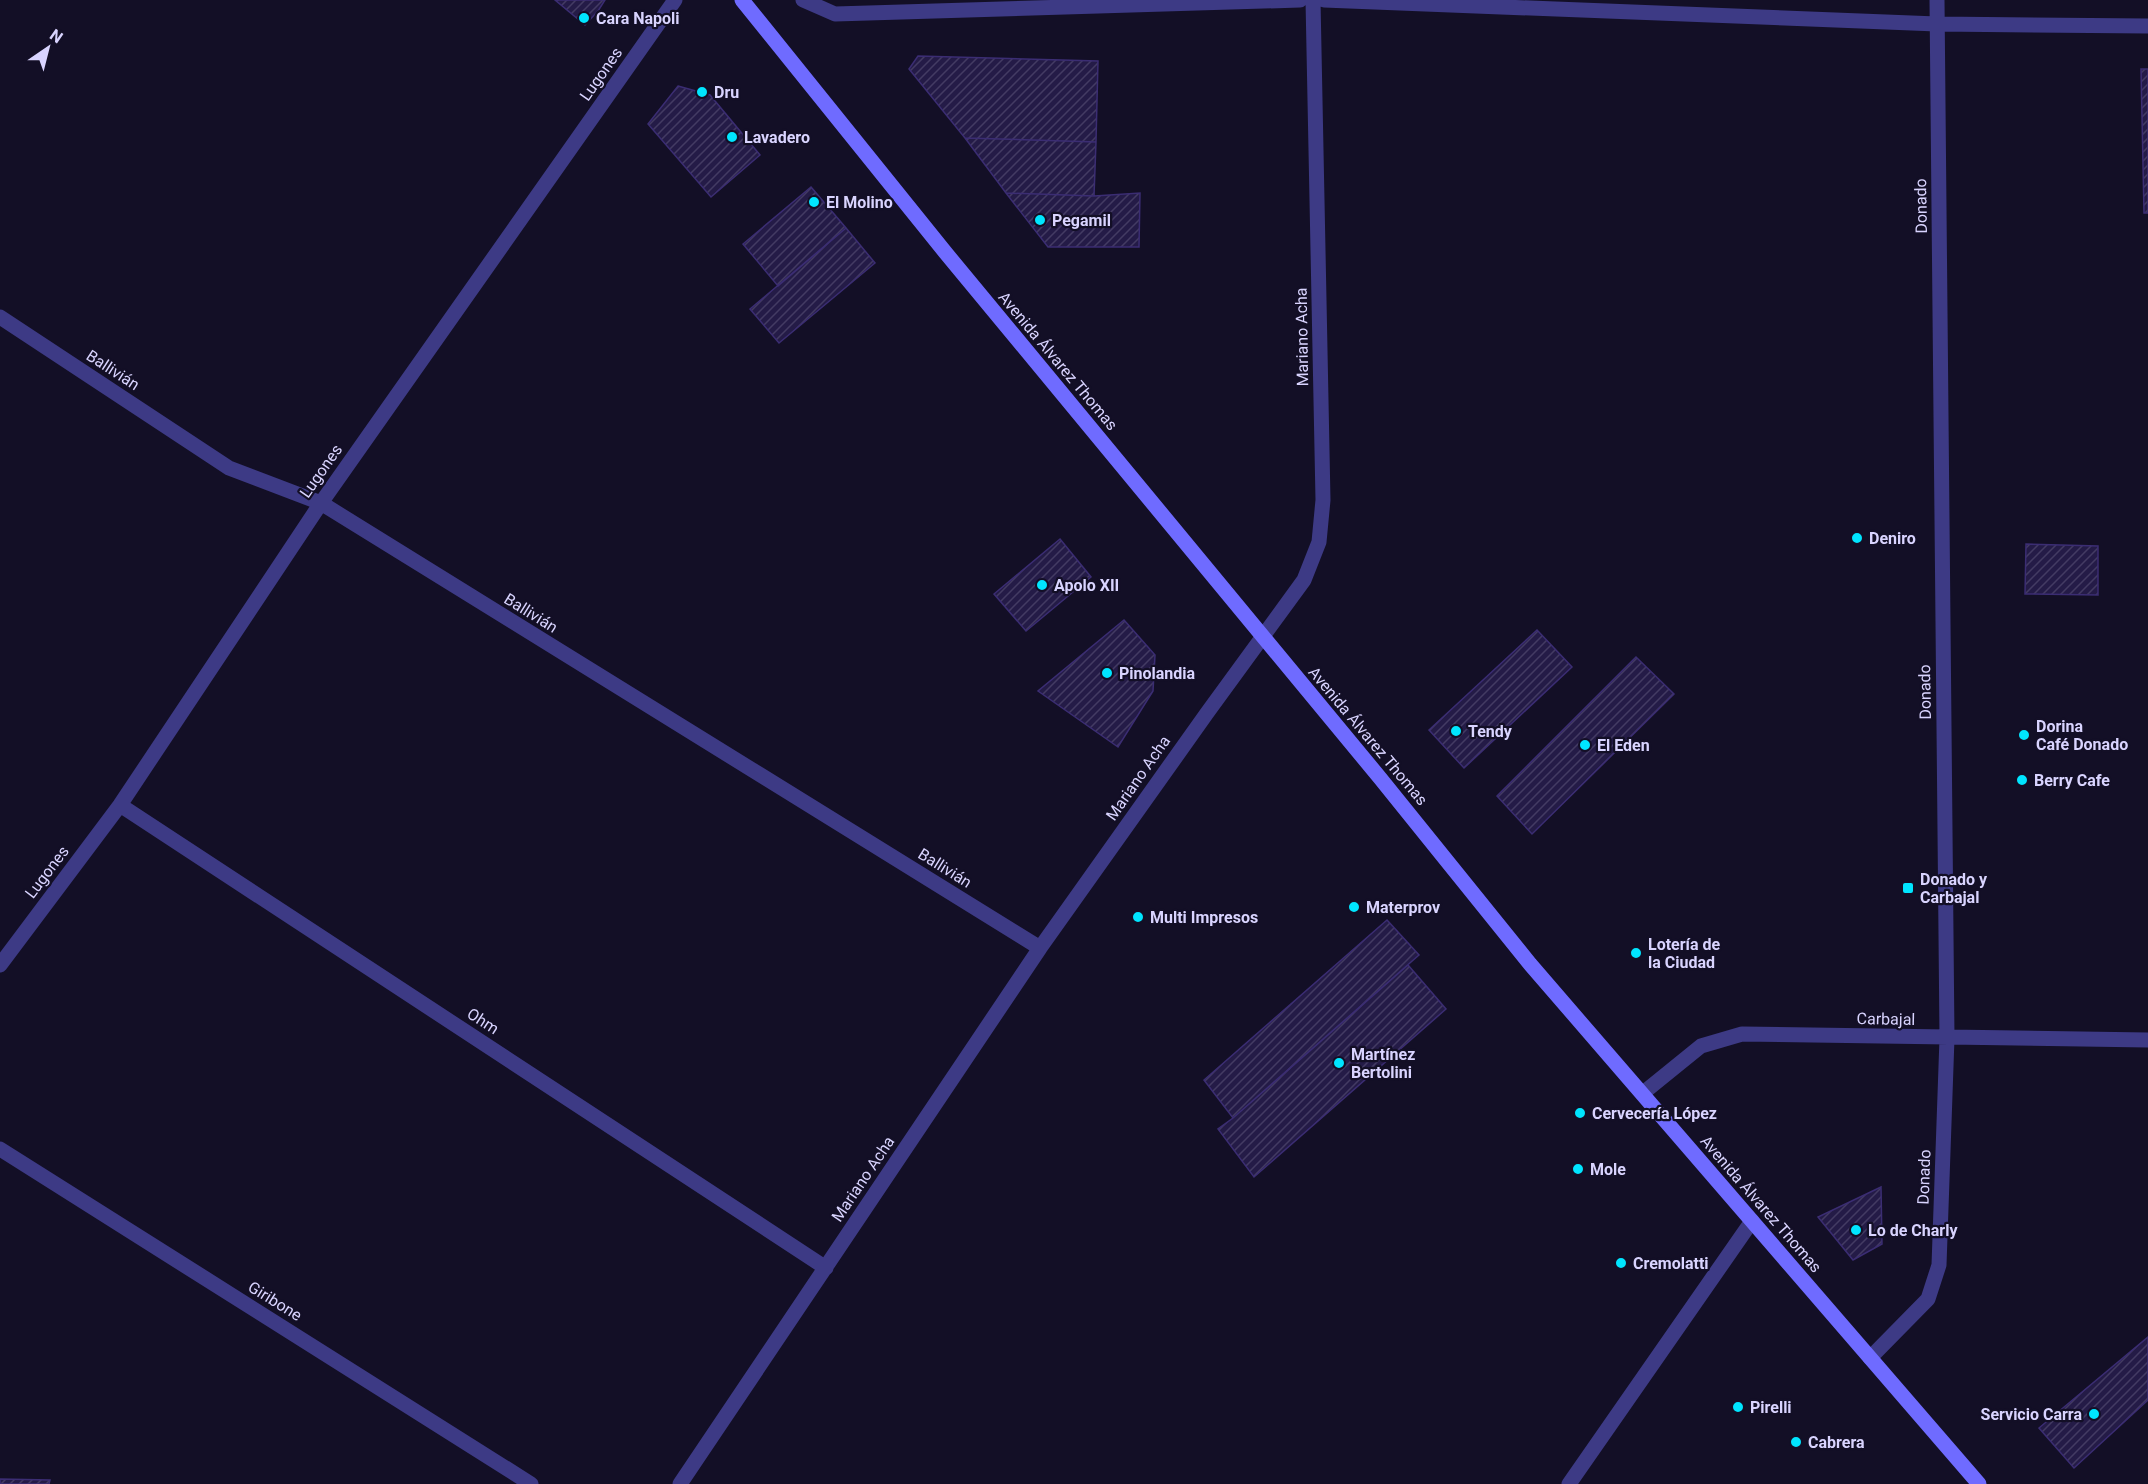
<svg xmlns="http://www.w3.org/2000/svg" width="2148" height="1484" viewBox="0 0 2148 1484" font-family="Roboto,sans-serif">
<defs>
<pattern id="building-hatch" width="6" height="6" patternUnits="userSpaceOnUse" patternTransform="scale(1.5)"><rect width="6" height="6" fill="#241b47"/><path d="M-1 1l2-2M0 6l6-6M5 7l2-2" fill="none" stroke="#433b63"/></pattern>
</defs>
<rect width="100%" height="100%" fill="#130f26"/>
<path fill="url(#building-hatch)" stroke="#3b2d73" stroke-width="1.5" d="M555,0H605L598,11L585,25Z
M918,56L1098,61L1096,142L965,138L909,69Z
M2141,69H2148V213H2144Z
M678,86L710,95L760,155L711,197L648,124Z
M965,138L1096,142L1094,196L1006,193Z
M811,187L846,228L778,286L743,244Z
M1006,193L1094,196L1140,193L1139,247H1048Z
M846,228L875,263L779,343L750,309Z
M1060,539L1091,577L1026,631L994,594Z
M2026,544L2098,546V595L2025,594Z
M1124,620L1155,655L1153,691L1118,747L1038,691Z
M1537,630L1572,667L1464,768L1429,730Z
M1636,657L1674,694L1532,834L1497,796Z
M1387,920L1419,955L1233,1118L1204,1080Z
M1408,965L1446,1009L1254,1177L1218,1129L1233,1118Z
M1881,1187L1882,1244L1853,1260L1818,1217Z
M2148,1337V1400L2074,1468L2039,1428Z
M0,1479L50,1480L49,1484H0Z"/>
<g fill="none" stroke-linecap="round" stroke-linejoin="round">
<path stroke="#3d3a85" stroke-width="15" d="M803,0L835,14L1300,0
M1324,0L1937,24L2148,26
M0,317L229,468L321,503L1040,948
M120,805L826,1268
M0,965L120,805L321,503L675,0
M1643,1093L1701,1046L1742,1034L2148,1040
M0,1149L531,1484
M1870,1358L1928,1299L1939,1265L1947,1038L1937,0
M680,1484L1040,948L1207,713L1304,580L1319,542L1323,500L1313,0
M1569,1484L1752,1221"/>
<path stroke="#6f6bff" stroke-width="15" d="M742,0L945,252L1380,778L1530,964L1979,1484"/>
</g>
<g fill="#00e5ff" stroke="#130f26" stroke-width="2">
<circle cx="584" cy="18" r="6"/>
<circle cx="702" cy="92" r="6"/>
<circle cx="732" cy="137" r="6"/>
<circle cx="814" cy="202" r="6"/>
<circle cx="1040" cy="220" r="6"/>
<circle cx="1857" cy="538" r="6"/>
<circle cx="1042" cy="585" r="6"/>
<circle cx="1107" cy="673" r="6"/>
<circle cx="1456" cy="731" r="6"/>
<circle cx="2024" cy="735" r="6"/>
<circle cx="1585" cy="745" r="6"/>
<circle cx="2022" cy="780" r="6"/>
<rect x="1902" y="882" width="12" height="12" rx="3"/>
<circle cx="1354" cy="907" r="6"/>
<circle cx="1138" cy="917" r="6"/>
<circle cx="1636" cy="953" r="6"/>
<circle cx="1339" cy="1063" r="6"/>
<circle cx="1580" cy="1113" r="6"/>
<circle cx="1578" cy="1169" r="6"/>
<circle cx="1856" cy="1230" r="6"/>
<circle cx="1621" cy="1263" r="6"/>
<circle cx="1738" cy="1407" r="6"/>
<circle cx="2094" cy="1414" r="6"/>
<circle cx="1796" cy="1442" r="6"/>
</g>
<g text-anchor="middle" dominant-baseline="central" stroke-width="4.5" stroke-linejoin="round" paint-order="stroke">
<g font-size="16" font-weight="bold" fill="#d9d4ff" stroke="#130f26" text-anchor="start">
<text x="596" y="18">Cara Napoli</text>
<text x="714" y="92">Dru</text>
<text x="744" y="137">Lavadero</text>
<text x="826" y="202">El Molino</text>
<text x="1052" y="220">Pegamil</text>
<text x="1869" y="538">Deniro</text>
<text x="1054" y="585">Apolo XII</text>
<text x="1119" y="673">Pinolandia</text>
<text x="2036" y="726">Dorina<tspan x="2036" dy="18">Café Donado</tspan></text>
<text x="1468" y="731">Tendy</text>
<text x="1597" y="745">El Eden</text>
<text x="2034" y="780">Berry Cafe</text>
<text x="1920" y="879">Donado y<tspan x="1920" dy="18">Carbajal</tspan></text>
<text x="1366" y="907">Materprov</text>
<text x="1150" y="917">Multi Impresos</text>
<text x="1648" y="944">Lotería de<tspan x="1648" dy="18">la Ciudad</tspan></text>
<text x="1351" y="1054">Martínez<tspan x="1351" dy="18">Bertolini</tspan></text>
<text x="1592" y="1113">Cervecería López</text>
<text x="1590" y="1169">Mole</text>
<text x="1868" y="1230">Lo de Charly</text>
<text x="1633" y="1263">Cremolatti</text>
<text x="1750" y="1407">Pirelli</text>
<text x="2082" y="1414" text-anchor="end">Servicio Carra</text>
<text x="1808" y="1442">Cabrera</text>
</g>
<g font-size="16" fill="#d9d4ff" stroke="#130f26">
<text transform="translate(601 74) rotate(-55)">Lugones</text>
<text transform="translate(1921 206) rotate(-91)">Donado</text>
<text transform="translate(1302 337) rotate(-91)">Mariano Acha</text>
<text transform="translate(1058 361) rotate(50)">Avenida Álvarez Thomas</text>
<text transform="translate(113 370) rotate(33)">Ballivián</text>
<text transform="translate(321 471) rotate(-55)">Lugones</text>
<text transform="translate(531 613) rotate(32)">Ballivián</text>
<text transform="translate(1925 692) rotate(-91)">Donado</text>
<text transform="translate(1368 736) rotate(50)">Avenida Álvarez Thomas</text>
<text transform="translate(1138 778) rotate(-55)">Mariano Acha</text>
<text transform="translate(945 868) rotate(32)">Ballivián</text>
<text transform="translate(47 872) rotate(-53)">Lugones</text>
<text transform="translate(1886 1019) rotate(1)">Carbajal</text>
<text transform="translate(483 1021) rotate(33)">Ohm</text>
<text transform="translate(1924 1177) rotate(-88)">Donado</text>
<text transform="translate(863 1179) rotate(-56)">Mariano Acha</text>
<text transform="translate(1761 1204) rotate(49)">Avenida Álvarez Thomas</text>
<text transform="translate(275 1301) rotate(32)">Giribone</text>
</g>
</g>
<g transform="translate(48 48) rotate(35)" stroke="#130f26" stroke-width="4.5" paint-order="stroke">
<path d="M0-4.5L10 22L0 15L-10 22Z" fill="#d9d4ff"/>
<text y="-9" font-size="16" font-weight="bold" text-anchor="middle" fill="#d9d4ff">N</text>
</g>
</svg>
